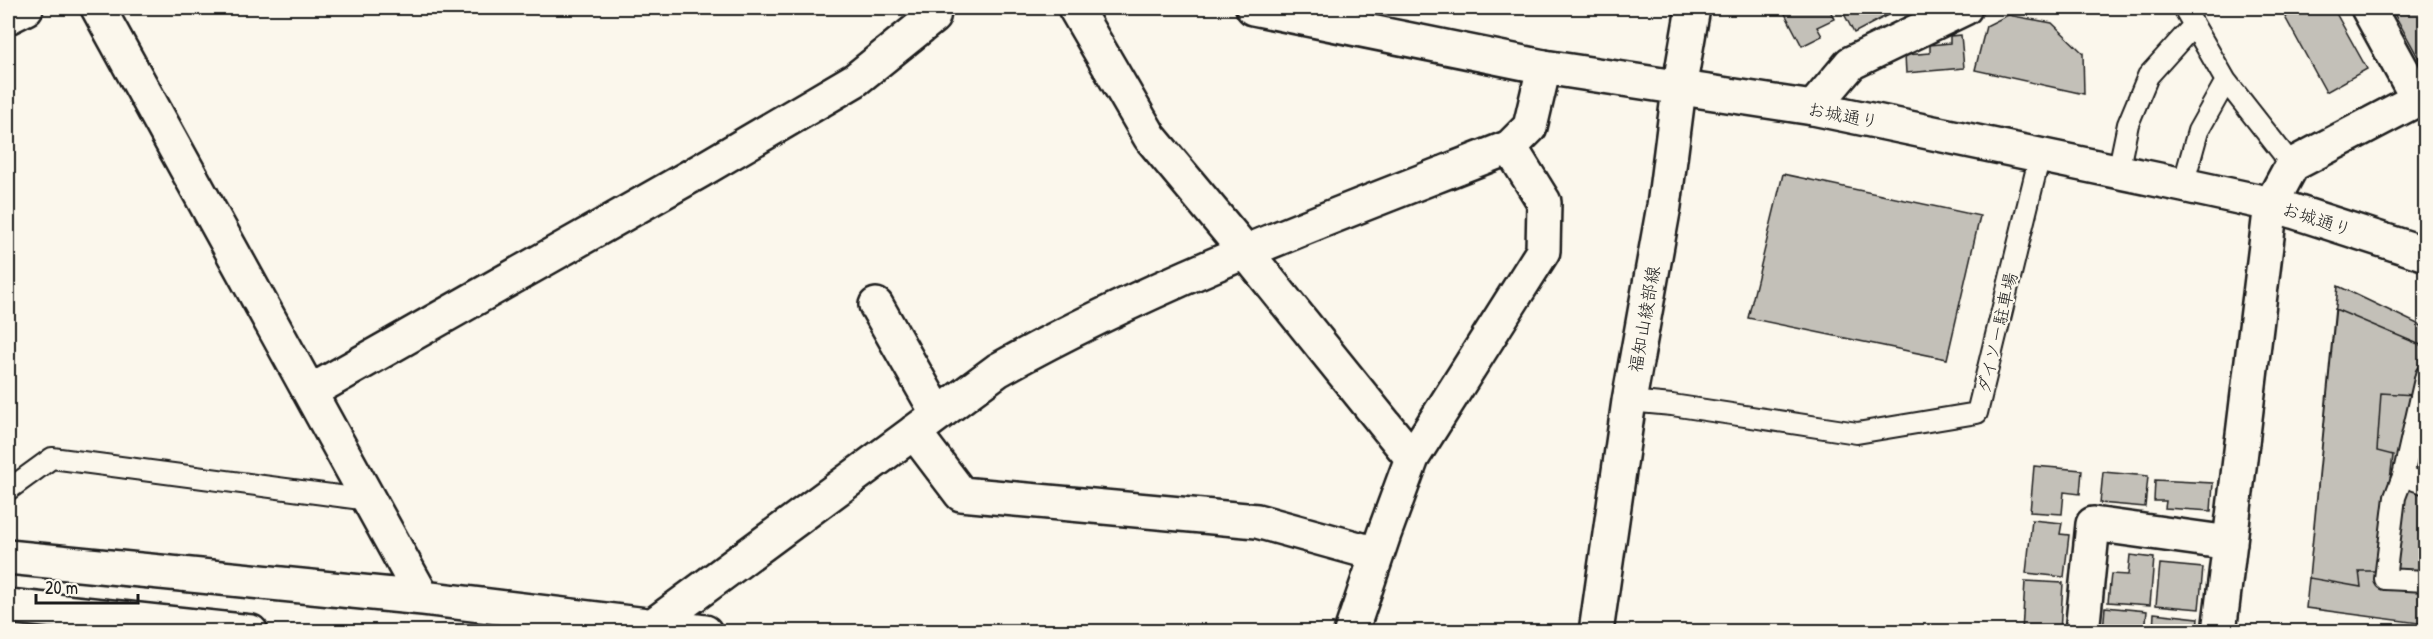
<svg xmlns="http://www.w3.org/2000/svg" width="2433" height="639" viewBox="0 0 2433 639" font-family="'Patrick Hand','Klee One',sans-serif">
<rect width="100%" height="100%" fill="#fbf7ec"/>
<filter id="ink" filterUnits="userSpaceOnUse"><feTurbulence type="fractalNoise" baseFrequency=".0167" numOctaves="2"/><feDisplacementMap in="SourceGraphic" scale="12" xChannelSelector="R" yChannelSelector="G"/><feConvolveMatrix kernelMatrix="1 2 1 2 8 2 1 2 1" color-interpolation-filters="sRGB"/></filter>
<g filter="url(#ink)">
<path fill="#c3c0b8" stroke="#1c1c1c" stroke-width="1.5" d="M1782,8H1829L1834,19L1817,27L1822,36L1802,46Z
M1841,8H1901L1854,33Z
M2302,8H2333L2367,69L2326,92L2285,17Z
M2391,8H2426V65L2423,66Z
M2008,15L2052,23L2083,53L2084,94L1975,70L1986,26Z
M1961,35L1964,68L1906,73L1905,55L1930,53V45L1950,43V36Z
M1783,174L1980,216L1947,359L1748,318Z
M2338,286L2426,328V624L2306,608Z
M2335,309L2423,346L2415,395L2381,393L2377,451L2393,455L2379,571H2359L2361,587L2309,578Z
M2034,466L2082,470L2080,494L2064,492L2062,514L2030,512Z
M2103,472L2148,476L2145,507L2100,503Z
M2155,480L2213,483L2211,511L2165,508L2166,501H2154Z
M2032,520L2062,523L2060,534L2069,535L2064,577L2026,573Z
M2130,555L2154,558L2150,605L2108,602L2111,574L2128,575Z
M2160,564L2203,568L2199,609L2156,605Z
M2025,581L2063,583L2060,632H2022Z
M2105,607L2147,611L2145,632H2103Z
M2154,613L2198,618L2197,632H2153Z"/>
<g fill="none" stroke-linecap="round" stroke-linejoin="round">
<g stroke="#1c1c1c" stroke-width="24">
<path id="lane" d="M2184,8L2226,81L2292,165
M2118,172L2128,124L2148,76L2193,26
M2183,185L2198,131L2226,81
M2426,375L2403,476L2395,497L2385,579L2426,581
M1629,401L1672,405L1857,433L1977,413L2040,155
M2403,476L2426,484
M8,490L52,458L369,500"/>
</g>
<g stroke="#1c1c1c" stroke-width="38">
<path id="street" d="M98,8L423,598
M1075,8L1150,137L1245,251L1412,458
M2368,8L2418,99
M8,17L26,8
M876,305L938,414
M310,392L700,171L855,80L933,17L935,8
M914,432L961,494L1257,521L1377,554
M8,557L423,598L705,632
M8,606L251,632
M652,626L998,370C1160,279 1337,215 1510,147L1530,127L1544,67
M1351,632L1384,534L1412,458L1543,251L1544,202L1510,147
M2082,632L2093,524L2230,543
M2219,632L2271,204L2292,165L2426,95"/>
</g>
<g stroke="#1c1c1c" stroke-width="38">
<path id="secondary" d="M1813,108L1851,63L1965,8"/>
</g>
<g stroke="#1c1c1c" stroke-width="38">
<path id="primary" d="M1253,8L1544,67L1813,108L2183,185L2271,204L2426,254
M1596,632L1629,401L1664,206L1679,89L1693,8"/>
</g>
<use href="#lane" stroke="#fbf7ec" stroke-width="20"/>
<use href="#street" stroke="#fbf7ec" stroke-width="33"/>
<use href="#secondary" stroke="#fbf7ec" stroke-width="33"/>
<use href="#primary" stroke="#fbf7ec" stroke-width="33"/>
</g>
</g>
<g text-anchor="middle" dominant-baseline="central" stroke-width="4.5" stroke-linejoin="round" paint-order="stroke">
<g font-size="18" fill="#1c1c1c" stroke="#fbf7ec">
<text transform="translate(1843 115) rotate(11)">お城通り</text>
<text transform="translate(2317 219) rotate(18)">お城通り</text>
<text transform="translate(1644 319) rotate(-80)">福知山綾部線</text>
<text transform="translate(1997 333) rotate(-77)">ダイソー駐車場</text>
</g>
</g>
<rect width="2433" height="639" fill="none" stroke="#fbf7ec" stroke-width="30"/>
<rect x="15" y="15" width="2403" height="609" fill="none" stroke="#1c1c1c" stroke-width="2" filter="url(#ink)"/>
<path d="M36 594v9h102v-9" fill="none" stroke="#1c1c1c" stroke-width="3"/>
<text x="45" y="594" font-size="18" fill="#1c1c1c" stroke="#fbf7ec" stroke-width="4.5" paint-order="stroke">20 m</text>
</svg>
